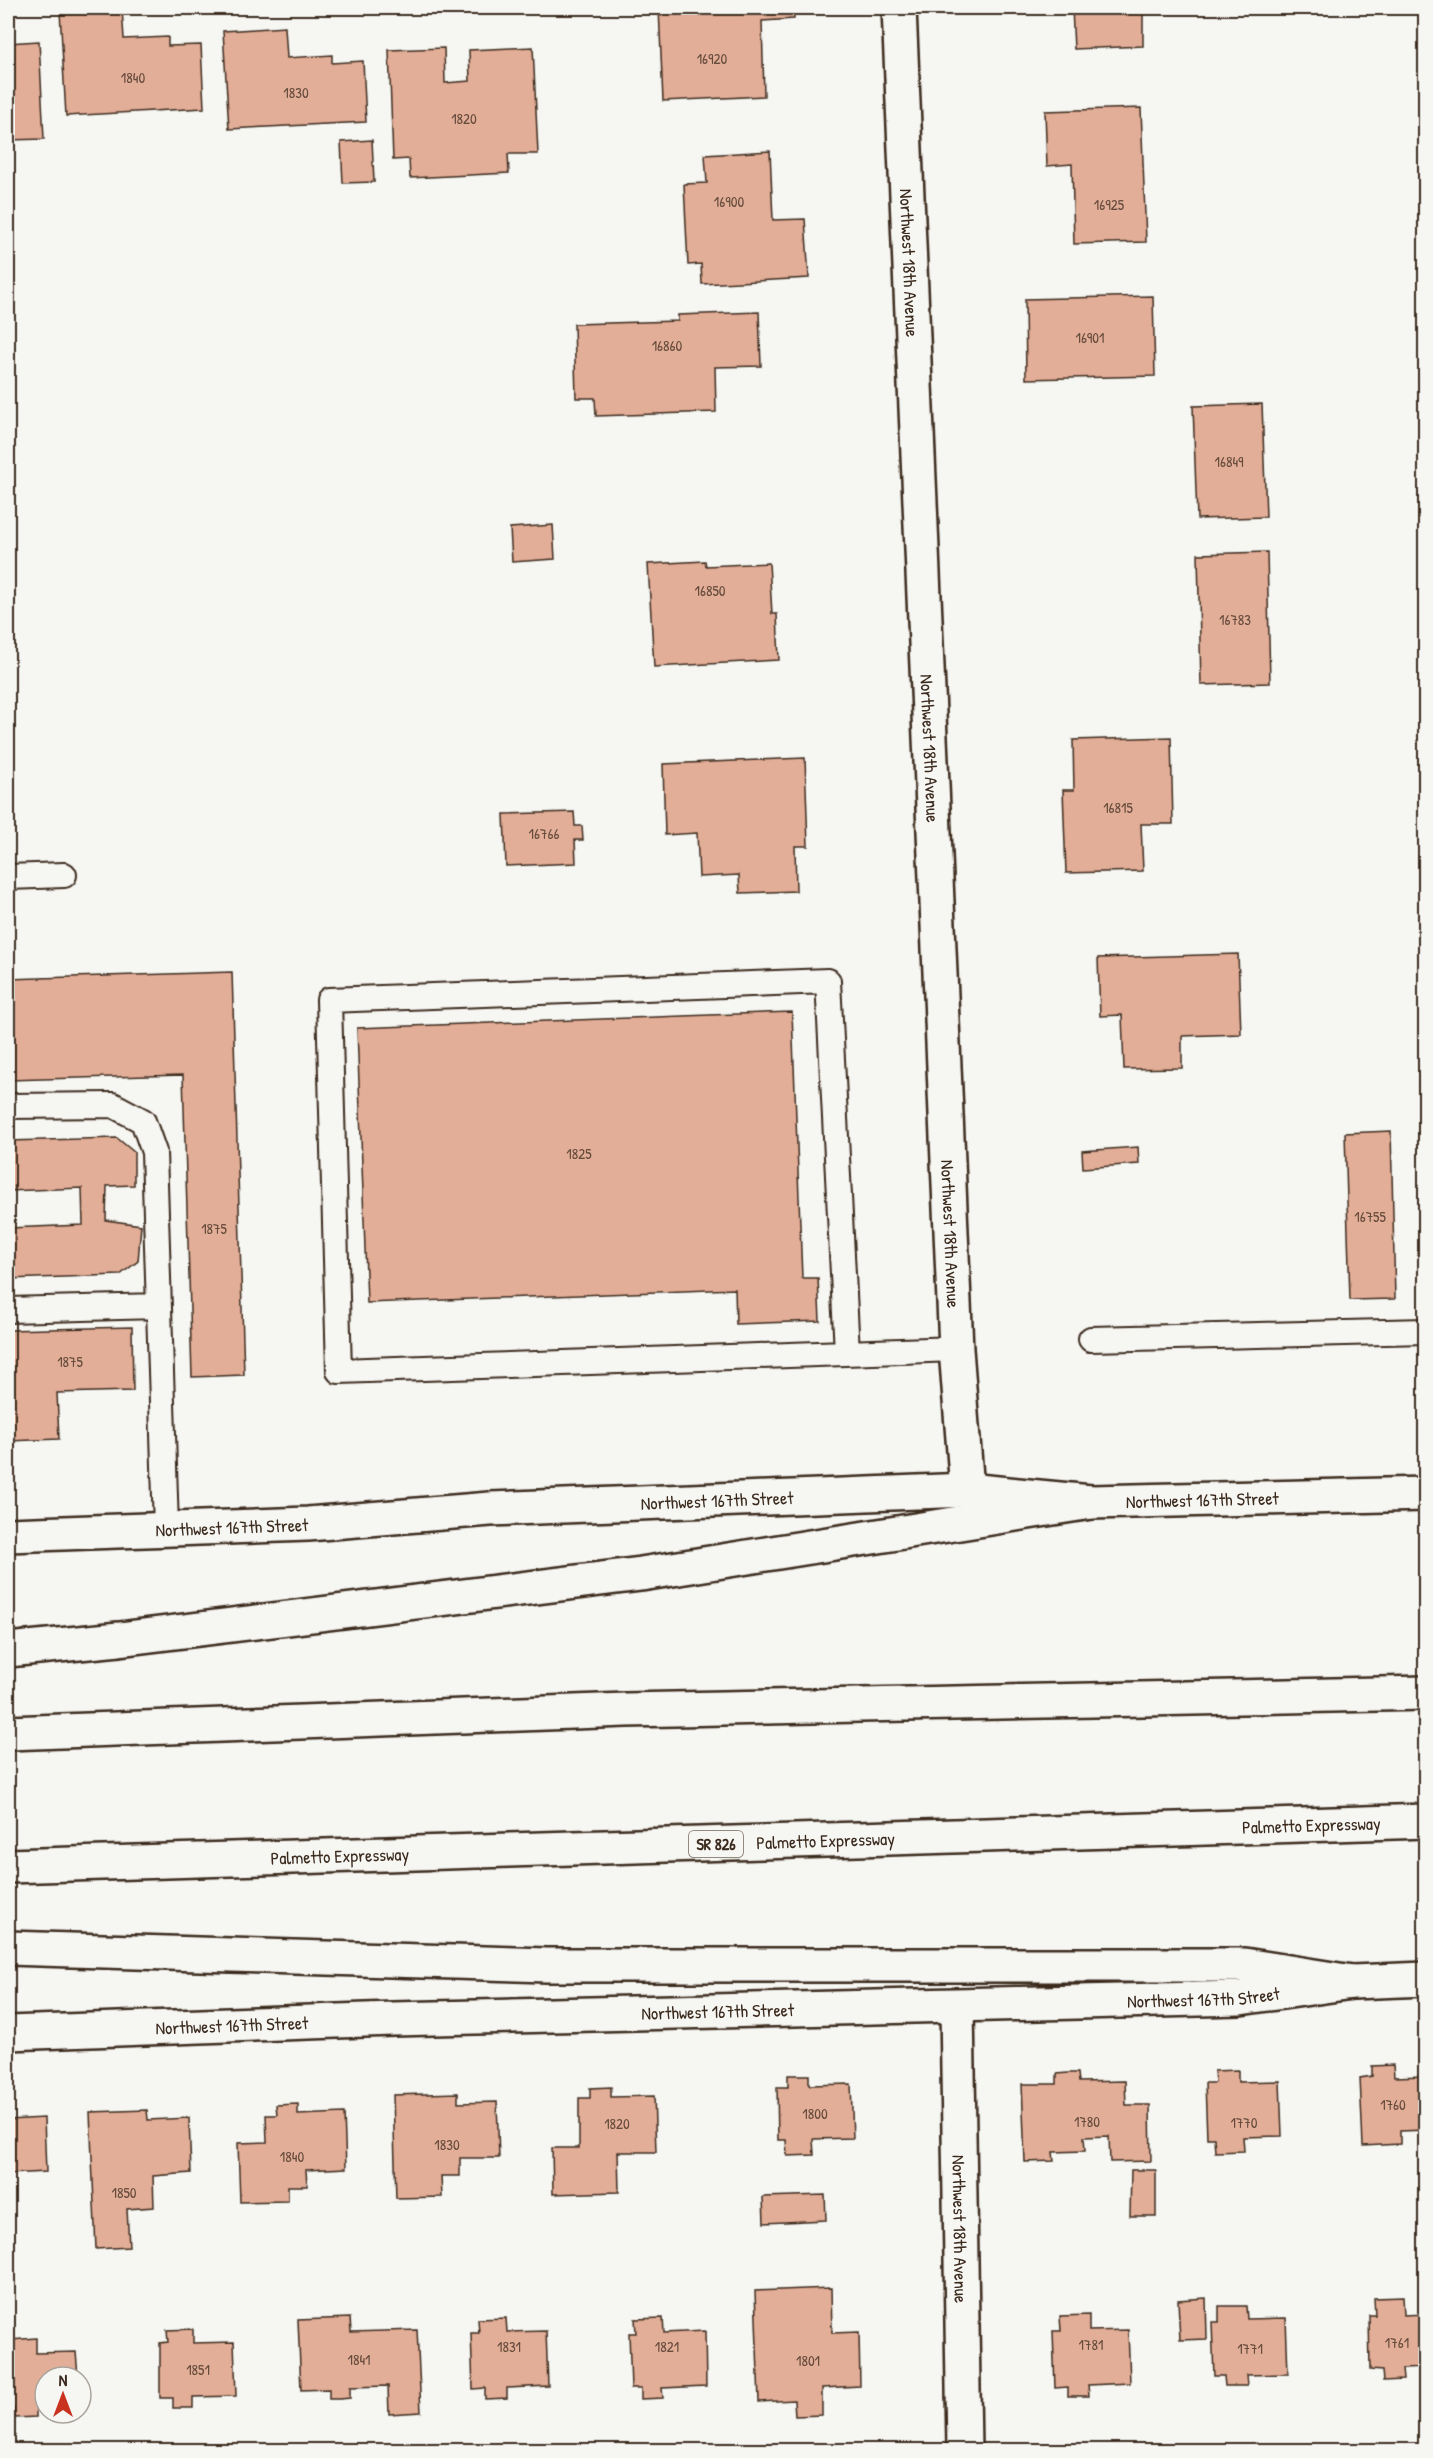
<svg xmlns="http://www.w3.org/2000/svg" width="1433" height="2458" viewBox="0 0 1433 2458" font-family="'Patrick Hand',sans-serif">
<rect width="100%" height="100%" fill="#f6f6f2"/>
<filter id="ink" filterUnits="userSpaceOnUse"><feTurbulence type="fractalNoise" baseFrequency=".0167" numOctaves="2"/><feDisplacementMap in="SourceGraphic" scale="12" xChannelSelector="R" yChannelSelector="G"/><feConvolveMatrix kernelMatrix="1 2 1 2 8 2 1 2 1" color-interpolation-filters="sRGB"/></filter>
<g filter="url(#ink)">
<path fill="#e3ae97" stroke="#3b2a1e" stroke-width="1.5" d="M122,8L124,39L168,37V46L201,45L204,108L66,116L60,11Z
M659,8H793L794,19L762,21L764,96L663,101Z
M1072,8H1149L1143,15V46L1074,49Z
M285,27L287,58L332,55V63L363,61L366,122L229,129L223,31Z
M39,41L44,139L8,140V43Z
M533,47L538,154H508L509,173L410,178L409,159L393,160L389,50L444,48L445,83L470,81L469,50Z
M1141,108L1146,242L1074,244L1072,164L1047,166L1045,111Z
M372,140L374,182L343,183L341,142Z
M770,151L773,220L805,219L809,278L702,284L701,264L688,265L684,184L707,183L705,155Z
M1153,296L1155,376L1026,379L1025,299Z
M759,312L761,366L715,367L716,412L596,416L595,398H576L574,324L678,321V315Z
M1262,404L1266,517L1197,519L1193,406Z
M553,525L555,559L512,562L510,528Z
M1267,552L1270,683L1201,685L1198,554Z
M705,561L706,566L769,563L772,614H777L779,660L654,667L648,564Z
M1171,737L1173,824H1141L1143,871L1066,873L1063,790H1074L1073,740Z
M805,758L808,846H795L796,891L740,893L739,875L699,877L697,833L665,835L663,764Z
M574,812L575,826H582L583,840H575L576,863L506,866L504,814Z
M1238,954L1241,1034L1182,1036V1068L1124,1069L1122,1015L1100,1016L1098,958Z
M232,972L244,1375L192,1377L183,1075L8,1080V979Z
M792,1012L802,1278H818L820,1321L736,1324L735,1289L367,1303L357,1028Z
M1391,1131L1395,1299L1350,1300L1345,1133Z
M117,1138L134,1152V1185L107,1186L106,1220L141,1225L138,1261L120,1275L8,1279V1228L83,1225L82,1188L8,1191V1141Z
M1138,1147L1139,1164L1083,1168L1082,1151Z
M132,1327L133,1391L57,1393L59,1439L8,1441V1330Z
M1393,2065L1394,2077L1426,2076V2130L1400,2131V2144L1363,2146L1360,2078L1372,2076V2066Z
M1238,2070V2082L1280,2081L1282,2136L1243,2137L1244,2151L1215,2152L1214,2138H1207L1205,2083H1215L1214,2071Z
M1068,2073H1078L1079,2082L1125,2081L1126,2105H1150L1151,2161L1110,2162L1109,2136L1084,2137L1085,2151L1053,2152L1054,2161L1025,2162L1022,2084H1057V2074Z
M788,2075H809V2085L851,2084L853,2138L813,2139L814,2155L787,2156L786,2140H778L777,2087H788Z
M611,2087V2097L654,2096L656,2152H618L619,2192L553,2194L552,2148H579V2098H590V2088Z
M458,2093V2103L497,2102L499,2158H460V2176H441L442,2197L396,2198L393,2095Z
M298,2104V2115L344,2113L346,2168L306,2170L307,2186H288V2201L240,2202L238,2143L267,2142L266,2115H277L276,2105Z
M147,2110L148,2120L189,2118L191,2173L153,2176L154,2207L127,2209L129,2247L96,2249L90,2112Z
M44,2118L46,2172L8,2174V2120Z
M1131,2170H1156V2216H1130Z
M825,2195L826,2220L764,2223L763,2197Z
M831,2288L832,2333L859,2332L860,2386L822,2388V2415L795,2416L794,2400L759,2402L755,2291Z
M1403,2297L1404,2315L1426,2314V2368L1402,2369L1403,2380L1383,2381L1382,2371L1370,2370L1369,2315H1375L1374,2298Z
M1206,2298L1207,2339L1180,2340L1178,2300Z
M1219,2306H1246L1247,2319L1286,2318L1288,2374L1246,2375L1247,2386H1225L1224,2376H1214L1212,2322H1219Z
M1089,2315V2331L1128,2330L1130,2383L1088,2385L1089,2396H1068V2387L1055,2388L1053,2331H1061L1060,2316Z
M350,2318L351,2332L417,2330L421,2412L389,2414L388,2386L350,2387V2398L340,2399H329V2389L301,2390L298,2320Z
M506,2318L507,2332L546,2331L548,2386L507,2388V2398L485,2399V2388L473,2389L471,2333H479L478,2319Z
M663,2318L664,2333L705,2331L706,2386L662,2388L663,2398L641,2399V2388H631L629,2333H636L635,2319Z
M193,2329V2343L234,2342L236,2396L193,2397V2408H173V2398H160V2343L168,2342L167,2330Z
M36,2338V2353L76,2352L78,2377H45V2407H36V2417L15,2418L14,2408H8L10,2340Z"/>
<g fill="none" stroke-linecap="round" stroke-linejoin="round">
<g stroke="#3b2a1e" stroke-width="28">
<path id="lane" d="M8,877L64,875
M8,1106L113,1105L143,1121L154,1152L166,1528
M8,1310L158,1306
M1091,1339L1426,1331
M847,1352L828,981L329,1000L339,1371L956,1349"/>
</g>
<g stroke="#3b2a1e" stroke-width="38">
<g id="street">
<path id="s1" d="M899,8L956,1349L967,1490"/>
<path id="s2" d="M957,2007L964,2450"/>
</g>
</g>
<g stroke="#3b2a1e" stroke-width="38">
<g id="secondary">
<path id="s3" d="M8,1535L308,1524L490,1509L967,1490L1091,1502L1426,1494"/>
<path id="s4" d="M8,2033L393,2019L1240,1998L1352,1982L1426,1979"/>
</g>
</g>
<g stroke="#3b2a1e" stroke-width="38">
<g id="highway">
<path d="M8,1650L119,1639L641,1574L1091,1502"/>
<path d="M8,1733L626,1710L1426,1693"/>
<path id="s5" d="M8,1866L1426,1821"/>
<path d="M8,1948L546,1965H1244L1352,1982"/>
</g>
</g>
<use href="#lane" stroke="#f6f6f2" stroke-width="24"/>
<use href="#street" stroke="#f6f6f2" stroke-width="33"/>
<use href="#secondary" stroke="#f6f6f2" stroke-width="33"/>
<use href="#highway" stroke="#f6f6f2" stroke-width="33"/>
</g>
</g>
<g text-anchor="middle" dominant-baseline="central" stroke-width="6" stroke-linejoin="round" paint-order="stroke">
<g font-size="15" fill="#654b3c">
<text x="712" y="58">16920</text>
<text x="133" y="77">1840</text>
<text x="296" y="92">1830</text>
<text x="464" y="118">1820</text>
<text x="729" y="201">16900</text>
<text x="1109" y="204">16925</text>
<text x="1090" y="337">16901</text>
<text x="667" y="345">16860</text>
<text x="1229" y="461">16849</text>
<text x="710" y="590">16850</text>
<text x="1235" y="619">16783</text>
<text x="1118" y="807">16815</text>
<text x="544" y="833">16766</text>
<text x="579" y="1153">1825</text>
<text x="1370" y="1216">16755</text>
<text x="214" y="1228">1875</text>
<text x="70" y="1361">1875</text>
<text x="1393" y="2104">1760</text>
<text x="815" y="2113">1800</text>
<text x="1087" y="2121">1780</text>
<text x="1244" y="2122">1770</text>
<text x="617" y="2123">1820</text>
<text x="447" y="2144">1830</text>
<text x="292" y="2156">1840</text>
<text x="124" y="2192">1850</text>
<text x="1397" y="2342">1761</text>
<text x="1091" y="2344">1781</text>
<text x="509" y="2346">1831</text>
<text x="667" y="2346">1821</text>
<text x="1250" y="2348">1771</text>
<text x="359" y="2359">1841</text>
<text x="808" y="2360">1801</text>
<text x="198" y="2369">1851</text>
</g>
<rect fill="#f6f6f2" stroke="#73675e" stroke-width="1.5" x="689" y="1831" width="54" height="26" rx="4.5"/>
<g font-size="16" font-weight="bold" fill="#3b2a1e">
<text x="716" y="1844">SR 826</text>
</g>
<g font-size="18" fill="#3b2a1e" stroke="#f6f6f2">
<text stroke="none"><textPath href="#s1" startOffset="255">Northwest 18th Avenue</textPath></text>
<text stroke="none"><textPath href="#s1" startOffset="741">Northwest 18th Avenue</textPath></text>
<text stroke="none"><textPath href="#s1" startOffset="1227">Northwest 18th Avenue</textPath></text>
<text stroke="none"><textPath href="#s3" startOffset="1196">Northwest 167th Street</textPath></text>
<text stroke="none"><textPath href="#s3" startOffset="710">Northwest 167th Street</textPath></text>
<text stroke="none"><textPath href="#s3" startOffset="224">Northwest 167th Street</textPath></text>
<text stroke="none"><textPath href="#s5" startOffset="1304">Palmetto Expressway</textPath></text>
<text stroke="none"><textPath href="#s5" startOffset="818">Palmetto Expressway</textPath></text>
<text stroke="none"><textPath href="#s5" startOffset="332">Palmetto Expressway</textPath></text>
<text stroke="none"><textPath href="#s4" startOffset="1196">Northwest 167th Street</textPath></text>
<text stroke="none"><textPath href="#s4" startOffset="710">Northwest 167th Street</textPath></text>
<text stroke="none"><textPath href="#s4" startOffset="224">Northwest 167th Street</textPath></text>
<text stroke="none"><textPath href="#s2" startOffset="222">Northwest 18th Avenue</textPath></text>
</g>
</g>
<rect width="1433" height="2458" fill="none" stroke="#f6f6f2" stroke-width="30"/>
<rect x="15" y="15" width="1403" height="2428" fill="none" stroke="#3b2a1e" stroke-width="2" filter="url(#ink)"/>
<g transform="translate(63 2395)"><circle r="28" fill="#f6f6f2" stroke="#aba49d" stroke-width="1.5"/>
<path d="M0-4.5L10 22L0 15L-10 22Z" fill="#c8321e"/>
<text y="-9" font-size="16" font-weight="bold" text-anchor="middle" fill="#3b2a1e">N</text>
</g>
</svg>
